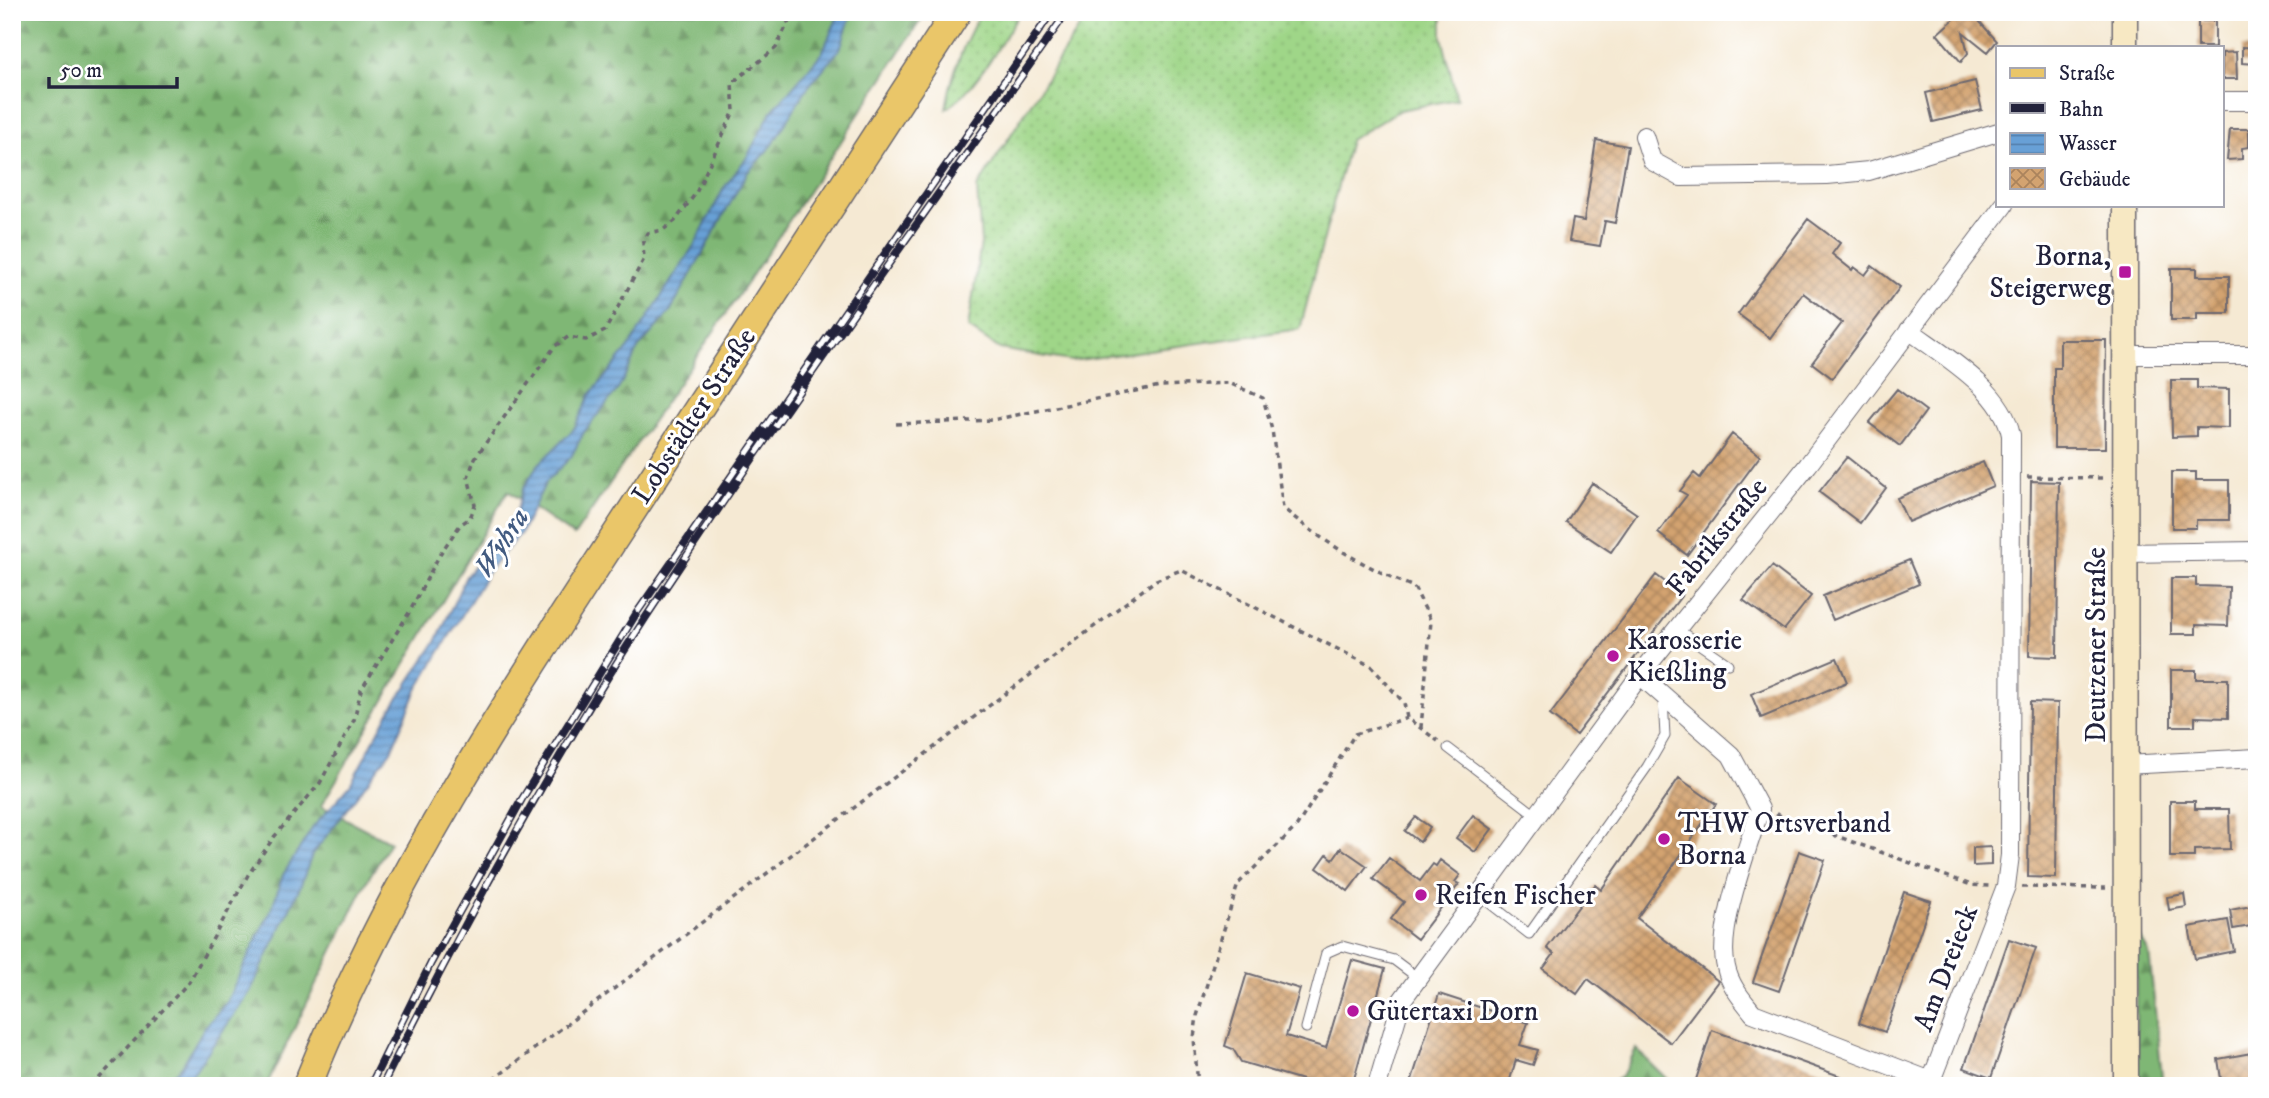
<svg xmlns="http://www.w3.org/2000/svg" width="2269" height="1098" viewBox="0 0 2269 1098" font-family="'IM FELL DW Pica',serif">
<defs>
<pattern id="grass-dots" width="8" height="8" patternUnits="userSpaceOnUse" patternTransform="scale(1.75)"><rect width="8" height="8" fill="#9fd688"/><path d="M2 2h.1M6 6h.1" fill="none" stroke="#89b776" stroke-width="1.8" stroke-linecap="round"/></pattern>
<pattern id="forest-firs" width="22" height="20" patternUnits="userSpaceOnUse" patternTransform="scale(1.75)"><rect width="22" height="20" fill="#7fb774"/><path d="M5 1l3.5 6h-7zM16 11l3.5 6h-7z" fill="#689460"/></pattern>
<pattern id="water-rules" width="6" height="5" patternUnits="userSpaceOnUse" patternTransform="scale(1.75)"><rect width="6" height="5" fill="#68a0d6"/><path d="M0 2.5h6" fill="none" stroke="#5582af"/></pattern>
<pattern id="building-cross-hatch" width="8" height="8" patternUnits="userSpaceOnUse" patternTransform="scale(1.75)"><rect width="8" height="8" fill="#d3a370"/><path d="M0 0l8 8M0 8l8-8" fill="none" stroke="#ab845d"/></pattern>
</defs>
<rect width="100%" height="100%" fill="#fff"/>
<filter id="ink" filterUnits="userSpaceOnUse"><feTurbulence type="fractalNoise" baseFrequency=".0143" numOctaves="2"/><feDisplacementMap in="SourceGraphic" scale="14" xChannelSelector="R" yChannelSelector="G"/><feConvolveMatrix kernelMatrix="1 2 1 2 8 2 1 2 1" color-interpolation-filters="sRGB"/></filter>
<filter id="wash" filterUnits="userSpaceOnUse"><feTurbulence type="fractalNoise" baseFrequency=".00686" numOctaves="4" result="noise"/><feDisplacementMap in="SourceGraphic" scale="28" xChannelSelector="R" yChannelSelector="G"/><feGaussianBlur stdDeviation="1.57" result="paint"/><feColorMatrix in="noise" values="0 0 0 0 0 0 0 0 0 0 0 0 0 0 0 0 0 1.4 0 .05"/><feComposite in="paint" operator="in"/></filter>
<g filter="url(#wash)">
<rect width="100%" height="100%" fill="#f5e9d3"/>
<path fill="url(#grass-dots)" stroke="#607c62" stroke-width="2" d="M981,12H1020C1002,42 975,90 946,109C951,75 964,42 981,12Z
M1089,12H1442V37L1457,99L1400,110L1350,140L1300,329L1071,361L1000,349L968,328L981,243L977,188Z"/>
<path fill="url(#forest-firs)" stroke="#506c58" stroke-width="2" d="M12,12H926L781,233L574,536L508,491L321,806L390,842L367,881L266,1086H12Z
M2136,930L2149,952L2163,1086H2136Z
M1636,1049L1674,1086H1607L1622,1076Z"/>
<path fill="url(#water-rules)" stroke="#456188" stroke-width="2" d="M840,12H852L840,49L807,88L773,144L747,173L670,312L639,347L619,388L584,432L571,457L546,482L521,533L488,572L417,690L391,751L312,855L300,887L250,992L184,1086H161L182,1066L204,1028L226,1003L272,908L283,875L313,827L350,785L388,714L437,640L466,576L515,517L523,489L538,465L574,429L590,395L627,350L695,244L724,188L747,157L771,112L822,53Z"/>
<g id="blocks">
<path fill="url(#building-cross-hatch)" d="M1962,12H1971L1997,41L1988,52L1963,32L1968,53L1961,62L1937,34Z
M2198,21H2215V47H2198Z
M2242,47L2257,48V64L2242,63Z
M2236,52L2237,79H2222V53Z
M1975,81L1982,110L1933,122L1926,93Z
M2230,129H2249V147L2242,148V159L2227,160Z
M1596,140L1628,146L1615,223L1605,221L1600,246L1569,241L1573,219L1584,221Z
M1808,219L1840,243L1832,254L1852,270L1854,267L1865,275L1872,266L1900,287L1832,378L1812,363L1842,323L1803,293L1770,338L1738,314Z
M2171,268H2197V276H2229V313H2197V320H2171Z
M2060,340H2106L2105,448H2054V368H2060Z
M2171,380H2197V388L2229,389V428L2197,427V436L2172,437Z
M1897,389L1926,411L1900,446L1869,423Z
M1732,434L1760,456L1687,555L1658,533L1687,495L1680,491L1694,473L1700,478Z
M1847,457L1886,488L1860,523L1819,492Z
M1983,462L1993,486L1908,522L1897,498Z
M2172,472H2196V480H2229V520H2196V528H2172Z
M2031,481L2059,482L2057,657L2029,656Z
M1592,483L1637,514L1611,552L1566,522Z
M1909,560L1919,584L1833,620L1823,596Z
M1772,566L1811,596L1784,630L1743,600Z
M1656,575L1682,595L1576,735L1550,715Z
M2171,578H2196V586L2229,587L2228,626L2196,625V634H2171Z
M1837,658L1847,682L1761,718L1751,694Z
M2171,670H2196V679H2228V718L2195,717V726H2171Z
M2030,702L2058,703L2056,878L2028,877Z
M1679,778L1716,804L1637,918L1718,981L1671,1043L1588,979L1577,994L1543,969L1554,954L1547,948L1595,885L1601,890Z
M2170,801H2195V809H2229L2230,849L2194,850V857H2170Z
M1473,815L1492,829L1475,852L1456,838Z
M1416,817L1430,827L1420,842L1405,831Z
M1991,847V865L1973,866V848Z
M1341,848L1367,866L1348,891L1317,868L1327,854L1333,859Z
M1799,851L1825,860L1779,991L1753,982Z
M1389,858L1420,881L1433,864L1436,866L1440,860L1460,875L1455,882L1459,884L1417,939L1391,919L1404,902L1373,879Z
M1904,892L1931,901L1885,1032L1859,1023Z
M2184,894L2186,907L2169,910L2167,897Z
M2257,905V925L2233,929L2230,910Z
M2228,920L2234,951L2195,959L2189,927Z
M2009,939L2036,948L1991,1078L1964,1068Z
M1352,960L1385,969L1352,1086H1323L1241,1062L1233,1049L1225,1046L1247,973L1300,989L1286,1036L1326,1048Z
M1439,994L1528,1023L1520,1045L1538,1050L1533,1065L1516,1060L1508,1086H1410Z
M1712,1030L1862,1084V1086H1694Z
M2257,1052V1086H2222L2218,1059Z"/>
</g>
</g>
<g filter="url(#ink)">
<use href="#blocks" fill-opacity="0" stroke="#6c6870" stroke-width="2"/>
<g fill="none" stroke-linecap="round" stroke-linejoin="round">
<g stroke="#6c6870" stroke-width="11">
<path id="lane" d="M1677,629L1728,664
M1448,748L1537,816
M1479,895L1529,934L1647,767L1665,736L1663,699
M1306,1028L1326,953L1342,946L1394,960L1418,978"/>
</g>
<g stroke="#6c6870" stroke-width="20">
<path id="street" d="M2222,101H2257
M1644,136L1652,161L1681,177L1827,175L1869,171L1998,132
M2127,355H2257
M2125,553L2257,551
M1640,675L1731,755L1760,809C1748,848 1716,929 1726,967C1730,986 1742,999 1753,1013L1931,1081L2006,886L2010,855L2011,435C2003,390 1944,356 1909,330
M2125,765L2257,758
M1377,1086L1402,1000L1640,675L1808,465L2004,205"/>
</g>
<g stroke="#6c6870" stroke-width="27">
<path id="secondary" d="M2125,12V47
M2125,205L2126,1086"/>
</g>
<g stroke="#6c6870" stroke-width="31">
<path id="primary" d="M307,1086C388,883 507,702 626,520C736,351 847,182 957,12"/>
</g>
<path stroke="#6c6870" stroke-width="3.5" stroke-dasharray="5 5" stroke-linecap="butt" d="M896,424L992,420L1160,386L1229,383L1263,398L1272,430L1283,508C1324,543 1365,567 1414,587L1431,621L1421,727
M2027,477L2106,478
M1776,814L1971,885L1990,886
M2022,887L2106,888
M92,1086L189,982L248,875L274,837L320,783L354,720L361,690L410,611L440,554L460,525L470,518L475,505L468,477L475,458L555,346L568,337L586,340L605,331L644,259L643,244L648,233L663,230L675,221L696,193L734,111L732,83L776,48L793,12
M485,1086L1156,580L1181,570L1371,666L1404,703L1407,718L1438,741
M1198,1086L1194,1038L1197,1016L1238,884L1297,826L1355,734L1407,718"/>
<use href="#lane" stroke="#fff" stroke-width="9"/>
<use href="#street" stroke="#fff" stroke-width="18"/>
<use href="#secondary" stroke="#f7e8c3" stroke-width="24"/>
<use href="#primary" stroke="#eac669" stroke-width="28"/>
<g stroke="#22223b" stroke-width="8">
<path id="rail" d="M370,1086L431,963L522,799L636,614L1052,12
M382,1086C462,926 548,767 646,617C781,412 926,212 1067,12"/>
</g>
<use href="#rail" stroke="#fff" stroke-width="5" stroke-dasharray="16" stroke-linecap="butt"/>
</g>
</g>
<g fill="#b5179e" stroke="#fff" stroke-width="2.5">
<rect x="2118" y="265" width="14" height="14" rx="3.5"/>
<circle cx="1613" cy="656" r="7"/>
<circle cx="1664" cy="839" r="7"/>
<circle cx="1421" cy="895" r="7"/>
<circle cx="1353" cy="1011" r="7"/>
</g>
<g text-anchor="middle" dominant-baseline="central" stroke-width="6" stroke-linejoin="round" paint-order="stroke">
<g font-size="28" fill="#22223b" stroke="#fff" text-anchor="start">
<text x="2111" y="256" text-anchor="end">Borna,<tspan x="2111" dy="32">Steigerweg</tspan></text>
<text x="1627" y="640">Karosserie<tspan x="1627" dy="32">Kießling</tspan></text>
<text x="1678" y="823">THW Ortsverband<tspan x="1678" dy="32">Borna</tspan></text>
<text x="1435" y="895">Reifen Fischer</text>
<text x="1367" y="1011">Gütertaxi Dorn</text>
</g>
<g font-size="28" fill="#22223b" stroke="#fff">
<text transform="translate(694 416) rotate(-57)">Lobstädter Straße</text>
<text transform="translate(1717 537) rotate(-51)">Fabrikstraße</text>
<text transform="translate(2096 645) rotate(-90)">Deutzener Straße</text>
<text transform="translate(1946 968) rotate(-69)">Am Dreieck</text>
</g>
<g font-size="30" font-style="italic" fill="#425b81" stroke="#fff">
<text transform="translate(502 543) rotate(-57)">Wyhra</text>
</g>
</g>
<rect width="2269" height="1098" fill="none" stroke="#fff" stroke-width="42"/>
<rect x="1996" y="46" width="228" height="161" fill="#ffffff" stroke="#a7a7b1" stroke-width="2"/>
<rect x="2010" y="68" width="35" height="10" fill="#eac669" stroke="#a7a7b1" stroke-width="2"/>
<text x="2059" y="80" font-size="21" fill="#22223b">Straße</text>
<rect x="2010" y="103" width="35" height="10" fill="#22223b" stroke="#a7a7b1" stroke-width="2"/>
<text x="2059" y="116" font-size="21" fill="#22223b">Bahn</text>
<rect x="2010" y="133" width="35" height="21" fill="url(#water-rules)" stroke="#a7a7b1" stroke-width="2"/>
<text x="2059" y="150" font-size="21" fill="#22223b">Wasser</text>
<rect x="2010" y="168" width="35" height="21" fill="url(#building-cross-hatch)" stroke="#a7a7b1" stroke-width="2"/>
<text x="2059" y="186" font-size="21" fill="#22223b">Gebäude</text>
<path d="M49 77v10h128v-10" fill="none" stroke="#22223b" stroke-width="3.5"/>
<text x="60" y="77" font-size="21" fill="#22223b" stroke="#ffffff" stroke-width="5" paint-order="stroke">50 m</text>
</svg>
